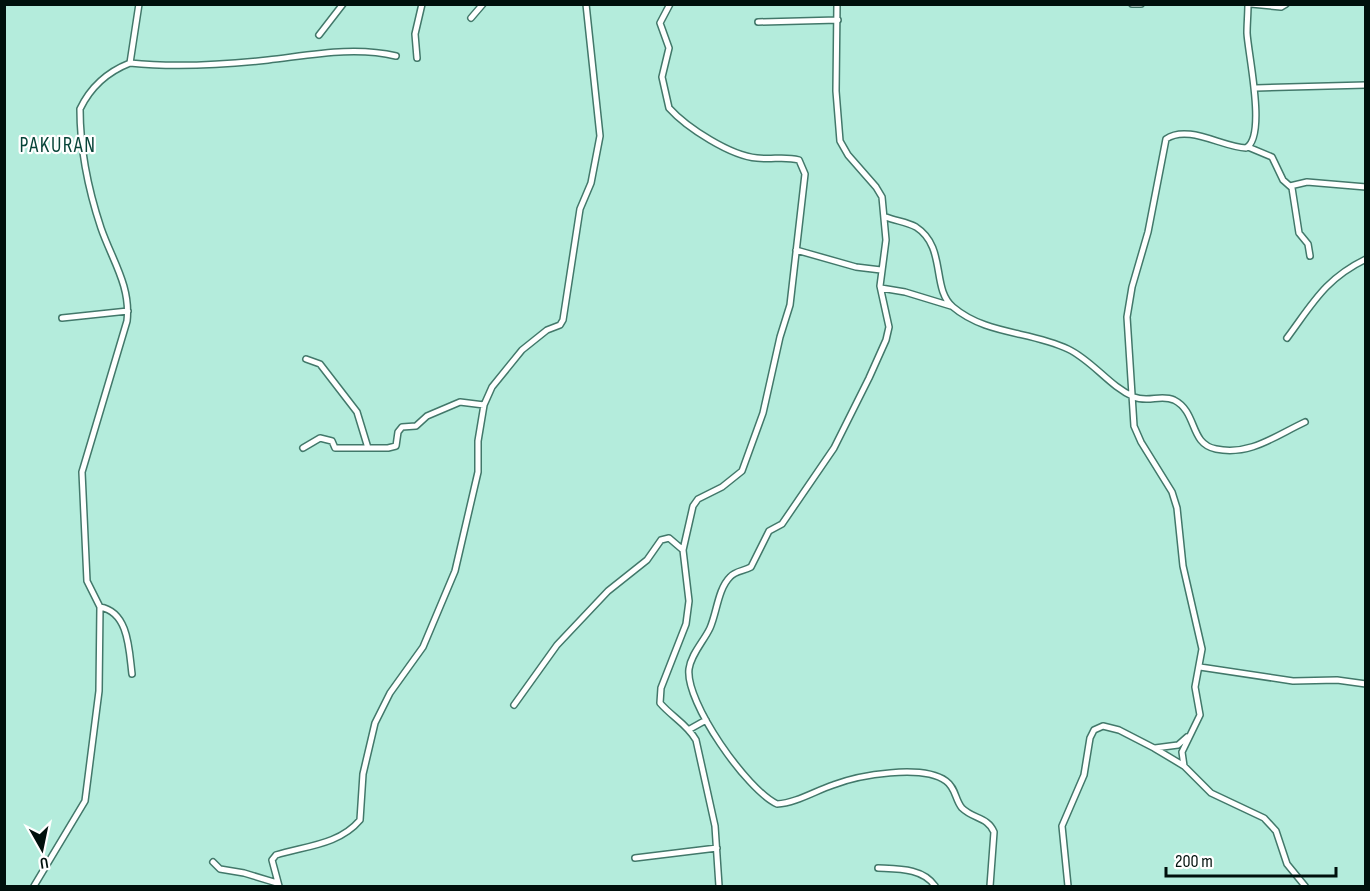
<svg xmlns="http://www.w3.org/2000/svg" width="1370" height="891" viewBox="0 0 1370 891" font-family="'Sofia Sans Condensed',sans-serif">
<rect width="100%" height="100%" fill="#b4ecdc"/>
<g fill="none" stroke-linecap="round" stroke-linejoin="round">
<g stroke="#42786a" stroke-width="8">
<path id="street" d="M670,4L660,23L669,48L662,77L669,108C687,128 731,156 757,158C772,160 784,156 799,160L805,174L790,305L780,337L763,413L742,471L722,487L698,499L693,506L683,550L689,601L686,624L661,688L660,703C672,717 687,724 696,740L715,826L719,886
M837,4L836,91L840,141L848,155L876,187L882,197L886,240L880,286L889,327L886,340L869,378L834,448L782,524L769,531L751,567C744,571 735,571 730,577C718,589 717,612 710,628C704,641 691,654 689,669C685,702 747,790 777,804C796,803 815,791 833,785C859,775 922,764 946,781C956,788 955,800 962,808C973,819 988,817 994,832L990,886
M1132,4H1141
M1251,4L1281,7L1286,4
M471,18L483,4
M758,22L838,20
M319,35L343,4
M417,58L415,34L422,4
M130,63C177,68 222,65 268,60C311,55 354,46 396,56
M1256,88L1366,85
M1248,147L1272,157L1283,180L1292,188L1299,233L1308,244L1310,256
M1290,186L1307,182L1366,187
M886,217C896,221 907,222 916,227C947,247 931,289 953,307C986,335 1031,331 1068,349C1093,361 1109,386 1134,397C1148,403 1161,394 1174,400C1198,412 1189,444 1216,449C1250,456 1275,436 1305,422
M796,250L856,267L881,270
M881,288L905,292L951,306
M62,318L128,311
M1287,338C1313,303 1325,279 1366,259
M306,359L320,364L357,412L368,448
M303,448L320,438L332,441L335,448H388L396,446L398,432L402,427L416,426L427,416L460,402L484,405
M100,607C129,612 129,650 132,674
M1200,667L1293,681L1337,680L1366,684
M514,705L557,645L608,591L647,560L661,540L669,538L683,550
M690,729L706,720
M1155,748L1178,745L1187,737
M1184,766L1182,752L1200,715L1195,687L1202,649L1183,566L1177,508L1172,492L1141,442L1134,426L1127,317L1132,287L1148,232L1166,139C1188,124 1222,147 1246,148C1267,137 1248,54 1247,33C1247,24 1248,14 1248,4
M635,858L717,848
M213,862L220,869L244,873L277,883
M878,868C898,869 923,868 935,886
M34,886L85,801L99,691L100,607L87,581L82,472L127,321C131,286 112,260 101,228C89,192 80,148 80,109C91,86 107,72 130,63L139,4
M279,886L272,860L276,855C305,846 339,845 360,820L363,774L375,723L390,693L423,647L455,571L478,472V441L484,405L492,387L522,350L547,330L560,325L563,320L580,209L591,183L600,136L586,4
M1068,886L1062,826L1084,775L1090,738L1094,730L1103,726L1119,730L1154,748L1184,766L1211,793L1264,818L1276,831L1287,864L1305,886"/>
</g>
<use href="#street" stroke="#fff" stroke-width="5"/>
</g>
<g text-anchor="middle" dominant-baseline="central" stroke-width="4.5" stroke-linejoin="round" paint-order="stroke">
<g font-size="21" letter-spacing="1.5" fill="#084539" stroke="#fff">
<text x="58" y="145">PAKURAN</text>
</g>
</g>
<rect width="1370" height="891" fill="none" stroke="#00100c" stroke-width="12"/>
<g transform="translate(42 849) rotate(171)" stroke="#ffffff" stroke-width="4.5" paint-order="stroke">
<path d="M0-4.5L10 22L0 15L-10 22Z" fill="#00100c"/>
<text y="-9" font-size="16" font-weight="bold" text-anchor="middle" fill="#00100c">U</text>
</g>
<path d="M1166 867v9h170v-9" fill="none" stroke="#00100c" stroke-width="3"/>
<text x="1175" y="867" font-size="18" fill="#00100c" stroke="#ffffff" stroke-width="4.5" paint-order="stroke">200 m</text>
</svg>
